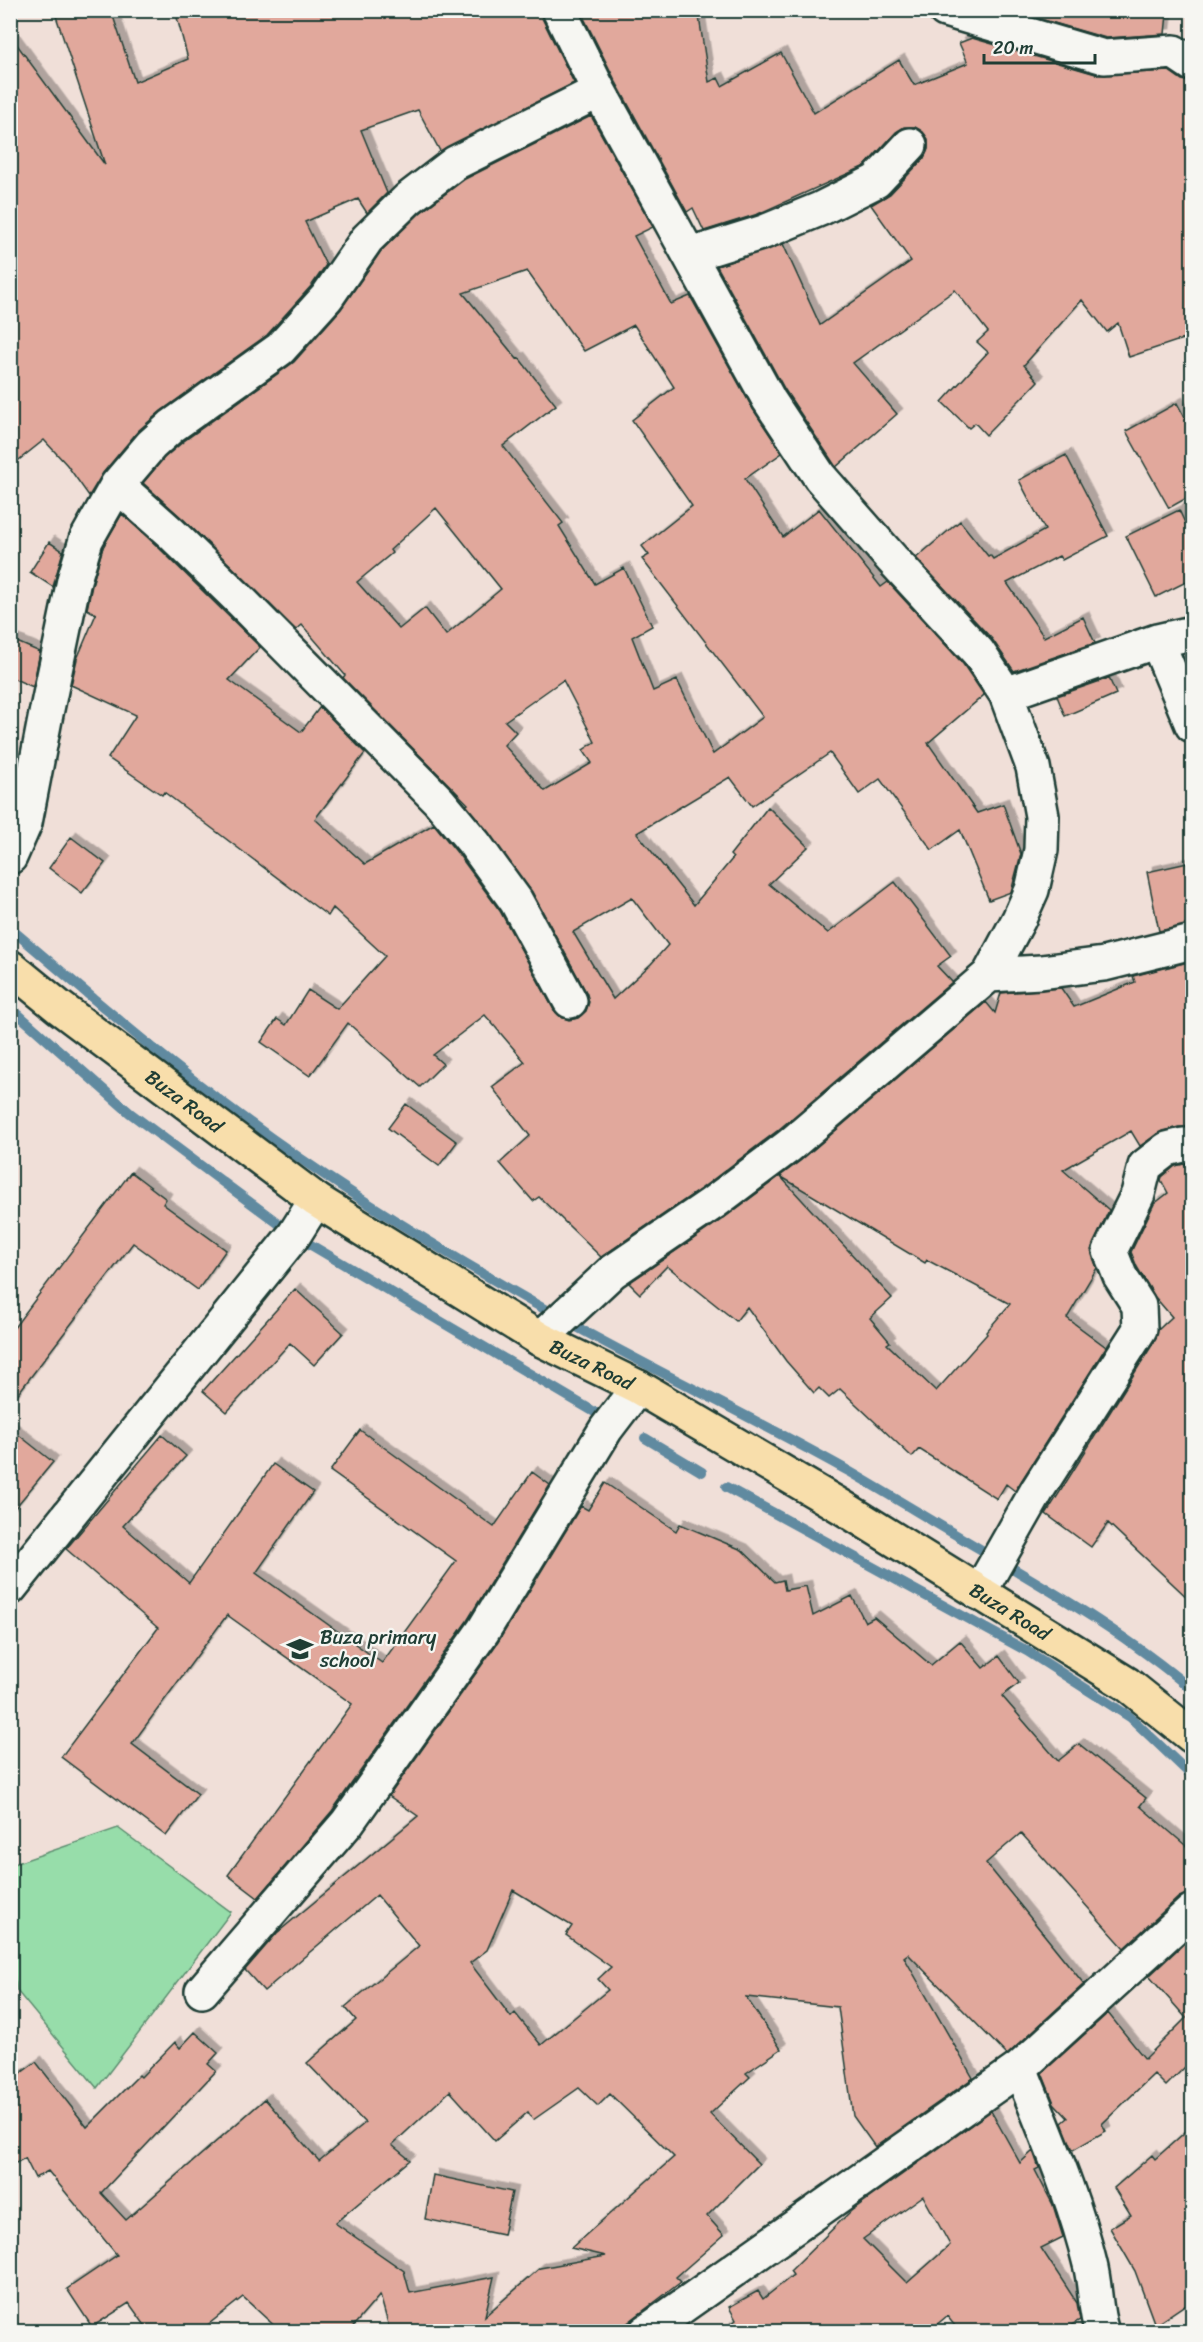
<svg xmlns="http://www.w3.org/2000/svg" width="1203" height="2342" viewBox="0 0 1203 2342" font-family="Sriracha,sans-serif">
<defs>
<filter id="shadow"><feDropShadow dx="5.5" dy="-5.5" stdDeviation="0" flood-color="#0004"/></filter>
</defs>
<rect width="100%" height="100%" fill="#f0dfd8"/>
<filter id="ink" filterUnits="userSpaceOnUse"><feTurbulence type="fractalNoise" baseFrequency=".0167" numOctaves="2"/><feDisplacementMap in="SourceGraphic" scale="12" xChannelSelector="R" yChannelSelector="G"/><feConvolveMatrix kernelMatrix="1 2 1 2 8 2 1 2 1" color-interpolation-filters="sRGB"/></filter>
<g filter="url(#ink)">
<path fill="#97ddaa" stroke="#5b8d6f" stroke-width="1.5" d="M118,1828L231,1912L97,2088L17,1991L10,1949L11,1865Z"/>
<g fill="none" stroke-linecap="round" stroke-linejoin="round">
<path stroke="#608aa0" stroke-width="10" d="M10,928C86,992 161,1058 241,1116C343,1192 453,1258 564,1320C659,1373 758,1420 852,1473C895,1498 937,1524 980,1549C1053,1592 1128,1635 1192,1690
M10,1007L130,1113L294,1235L603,1417
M645,1438L702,1472
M726,1487L1027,1651L1130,1717L1192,1776"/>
</g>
<path fill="#e1a89c" stroke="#1f3d34" stroke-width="1.5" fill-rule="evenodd" filter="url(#shadow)" d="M54,10H111L135,82L188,59L175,10H541L542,18L574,83L440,151L418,110L361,130L387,193L367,213L358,199L305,222L326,265L312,285L267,335L161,411L138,431L103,473L89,496L67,465L44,440L10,467V35L105,165Z
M580,10H698L709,82L718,78L722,86L781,53L814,113L899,60L914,85L968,63L959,43L972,38L1099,75L1169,71L1182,80L1192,82V336L1129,357L1118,323L1107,332L1082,300L1024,365L1038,381L986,435L975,423L969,428L942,402L988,352L977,342L988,332L955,290L853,363L897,414L836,467L785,390L717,266L783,244L820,325L911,261L871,205L890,194L924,158L928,149V139L923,132L915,127H904L896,132L865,166L758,214L704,231L693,208L687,212L616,82Z
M1043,10H1140L1167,14L1165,34L1106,38L1030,16Z
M591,116L653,227L634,236L671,304L690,296L753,409L782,453L745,479L783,537L819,509L881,587L888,582L963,664L984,695L928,743L977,813L1003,804L1021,854L1011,892L989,900L960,830L932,850L880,779L859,794L830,753L752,806L730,777L637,833L694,905L733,858L730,855L768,807L808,847L769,884L828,933L895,882L951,956L937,966L952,982L777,1131L702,1188L601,1257L539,1197L533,1201L500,1163L530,1136L492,1087L525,1062L485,1015L433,1055L443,1064L420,1087L348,1023L310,1076L261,1042L277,1019L286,1025L308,990L337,1009L385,956L333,908L328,916L164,792L162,795L108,758L136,715L71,685L77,659L96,614L87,609L92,585L103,547L122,514L158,547L260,647L229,680L301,732L320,707L365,753L315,819L365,864L434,824L459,855L500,911L554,1010L561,1017L569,1020L578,1018L586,1011L589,1002L586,992L532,892L466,805L468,804L343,678L345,675L302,625L296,630L184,520L143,483L164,458L184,441L294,362L341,309L381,251L420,213L465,179ZM527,271L584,351L634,325L674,387L632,420L692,506L642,546L649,555L642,559L763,717L713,754L677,680L653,691L632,637L652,626L624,568L595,584L559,526L563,523L503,446L556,405L519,358L517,359L463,293ZM436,508L501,589L446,635L425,608L399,629L357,582L392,553L390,550ZM563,680L595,742L583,750L592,763L545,791L504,745L516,732L505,721ZM632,898L668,945L651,964L613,999L573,932Z
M1177,403L1192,431V495L1169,508L1126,431Z
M1066,455L1108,536L1062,560L1059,556L1007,583L1044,637L1083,617L1095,643L1014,671L992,639L916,558L960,521L988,556L990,555L993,559L1045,530L1019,480Z
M1179,510L1192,538V579L1156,597L1126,536Z
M49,542L63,551L53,587L30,572Z
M10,639L40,652L33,687L10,677Z
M1109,678L1116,694L1065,716L1057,696Z
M71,837L105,863L82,893L49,868Z
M1192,862V924L1159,931L1147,872Z
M1192,961V1127H1179L1162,1131L1140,1146L1131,1131L1063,1170L1109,1210L1091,1250L1097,1268L1067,1318L1106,1347L1015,1491L1006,1484L997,1499L919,1449L912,1457L840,1389L829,1398L819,1388L814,1393L786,1361L747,1307L736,1321L667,1266L640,1294L629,1283L724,1218L800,1161L986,1002L995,1013L1001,993L1061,988L1074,1007L1135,982L1133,976ZM780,1176L925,1263L927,1260L1010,1304L986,1332L987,1334L936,1391L887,1344L890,1342L870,1318L892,1298Z
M406,1104L457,1142L439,1166L388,1128Z
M1184,1164H1192V1602L1108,1523L1091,1547L1046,1514L1156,1339L1158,1330L1172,1317L1155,1297L1137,1267L1131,1252L1154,1204L1168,1193L1161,1180L1162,1177L1175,1166Z
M131,1172L166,1199L163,1204L226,1250L198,1290L133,1243L10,1404V1333Z
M295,1289L343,1333L314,1365L290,1343L227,1412L203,1391Z
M10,1428L53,1462L10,1514Z
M360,1430L494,1527L532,1472L550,1485L467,1621L332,1811L258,1898L228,1875L352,1704L227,1615L132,1744L198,1794L166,1836L61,1757L158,1628L66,1549L162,1435L186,1456L123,1526L189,1583L273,1464L313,1492L256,1573L382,1663L456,1561L330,1471Z
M605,1483L676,1531L680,1524L742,1550L775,1582L783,1580L785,1590L806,1586L813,1616L852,1596L865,1622L874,1617L931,1665L960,1641L983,1668L999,1656L1019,1683L1002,1696L1058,1761L1079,1744L1146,1798L1140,1806L1192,1851V1893L1179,1897L1124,1948L1021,1833L986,1863L1084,1984L1007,2055L908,1954L904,1957L973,2078L875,2147L853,2116L838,2007L746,1997L781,2049L746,2073L750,2077L710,2114L759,2164L707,2216L724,2235L676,2277L681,2282L617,2331H390L380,2295L349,2331H280L243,2297L200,2331H149L129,2303L92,2327L67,2289L117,2255L48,2171L35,2178L25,2158L10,2166V2081L36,2062L87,2127L139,2075L141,2077L175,2042L180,2048L195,2032L218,2053L208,2064L216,2071L101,2193L126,2220L265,2099L319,2161L365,2123L307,2063L356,2020L345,2007L419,1946L377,1895L264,1991L245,1970L277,1933L418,1816L389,1796L498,1642L581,1506L588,1510ZM513,1890L572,1926L566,1935L611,1967L598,1979L608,1990L541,2045L515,2013L511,2017L470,1963L487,1950ZM579,2088L598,2106L610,2094L674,2157L571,2248L606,2256L540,2268L485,2316L494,2277L410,2293L404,2271L335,2223L410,2160L392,2145L450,2091L495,2141L528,2112L533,2120Z
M1192,1936V2060L1166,2086L1154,2074L1102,2124L1106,2131L1073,2150L1062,2123L1068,2118L1054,2103L1042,2073L1108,2013L1145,2059L1186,2018L1149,1976Z
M991,2111L1020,2163L1033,2151L1039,2168L1035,2170L1053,2205L1063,2237L1041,2248L1077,2303L1080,2320L1062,2331H959L947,2316L929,2331H722L736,2320L729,2307L758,2291L763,2299L793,2275L790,2271L851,2211ZM923,2196L950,2245L907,2283L863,2239Z
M1192,2126V2300L1155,2325L1135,2271L1110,2228L1131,2215L1114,2188L1152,2155L1155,2159Z
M433,2175L512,2192L503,2235L425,2219Z"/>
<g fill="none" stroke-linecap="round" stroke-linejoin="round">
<g stroke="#1f3d34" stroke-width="38">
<path id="minor" d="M945,10L1104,57L1174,52L1192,64
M690,255L764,232L820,209L876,181L910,145
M117,485L171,533L242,602L439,801L474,843L516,901L570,1001
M1157,641L1192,725
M1006,694L1157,641L1192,633
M10,857L25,823L46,714L74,580L86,540L117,485L151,445L172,426L280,349L327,297L367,239L408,199L455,163L599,91
M989,975L1041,972L1104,964L1192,942
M540,1339L612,1272L713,1203L789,1146L989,975L1019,919L1032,890L1041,850L1042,816L1033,767L1006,694L978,652L892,559L820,477L769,400L599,91L559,10
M10,1588L294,1235L316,1200
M979,1593L1038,1489L1140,1329L1139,1306L1120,1276L1110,1251L1138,1194L1145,1166L1167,1149L1183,1145L1192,1146
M202,1991L347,1823L483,1631L606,1429L638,1387
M1020,2068C1045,2132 1074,2197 1090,2264C1096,2286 1094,2309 1102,2332
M646,2332L1020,2068L1192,1911"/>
</g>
<g stroke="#1f3d34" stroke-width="38">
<g id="major">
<path id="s1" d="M10,967L59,1007L316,1200L540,1339L638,1387L842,1507L1127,1684L1192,1736"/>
</g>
</g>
<use href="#minor" stroke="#f6f6f2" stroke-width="33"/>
<use href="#major" stroke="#f8deab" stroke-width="33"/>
</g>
</g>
<defs>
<g id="school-bare" transform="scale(2.07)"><path d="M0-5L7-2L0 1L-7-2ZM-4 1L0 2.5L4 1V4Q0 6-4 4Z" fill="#1f3d34" stroke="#f6f6f2" stroke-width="2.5" paint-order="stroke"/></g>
</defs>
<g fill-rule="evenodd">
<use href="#school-bare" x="300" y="1649"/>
</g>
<g text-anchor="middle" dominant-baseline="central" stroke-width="4.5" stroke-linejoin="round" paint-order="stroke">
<g font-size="20" fill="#1f3d34" stroke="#f6f6f2">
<text stroke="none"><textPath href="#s1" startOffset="220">Buza Road</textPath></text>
<text stroke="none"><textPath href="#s1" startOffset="706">Buza Road</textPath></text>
<text stroke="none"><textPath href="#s1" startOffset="1192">Buza Road</textPath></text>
</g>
<g font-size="20" fill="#1f3d34" stroke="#f6f6f2" text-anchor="start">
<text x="320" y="1637">Buza primary<tspan x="320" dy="23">school</tspan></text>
</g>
</g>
<rect width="1203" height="2342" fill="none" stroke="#f6f6f2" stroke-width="36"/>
<rect x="18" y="18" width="1167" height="2306" fill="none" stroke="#1f3d34" stroke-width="2" filter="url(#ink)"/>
<path d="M984 54v9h111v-9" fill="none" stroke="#1f3d34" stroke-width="3"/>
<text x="993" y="54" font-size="18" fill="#1f3d34" stroke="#f6f6f2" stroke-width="4.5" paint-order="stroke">20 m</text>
</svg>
